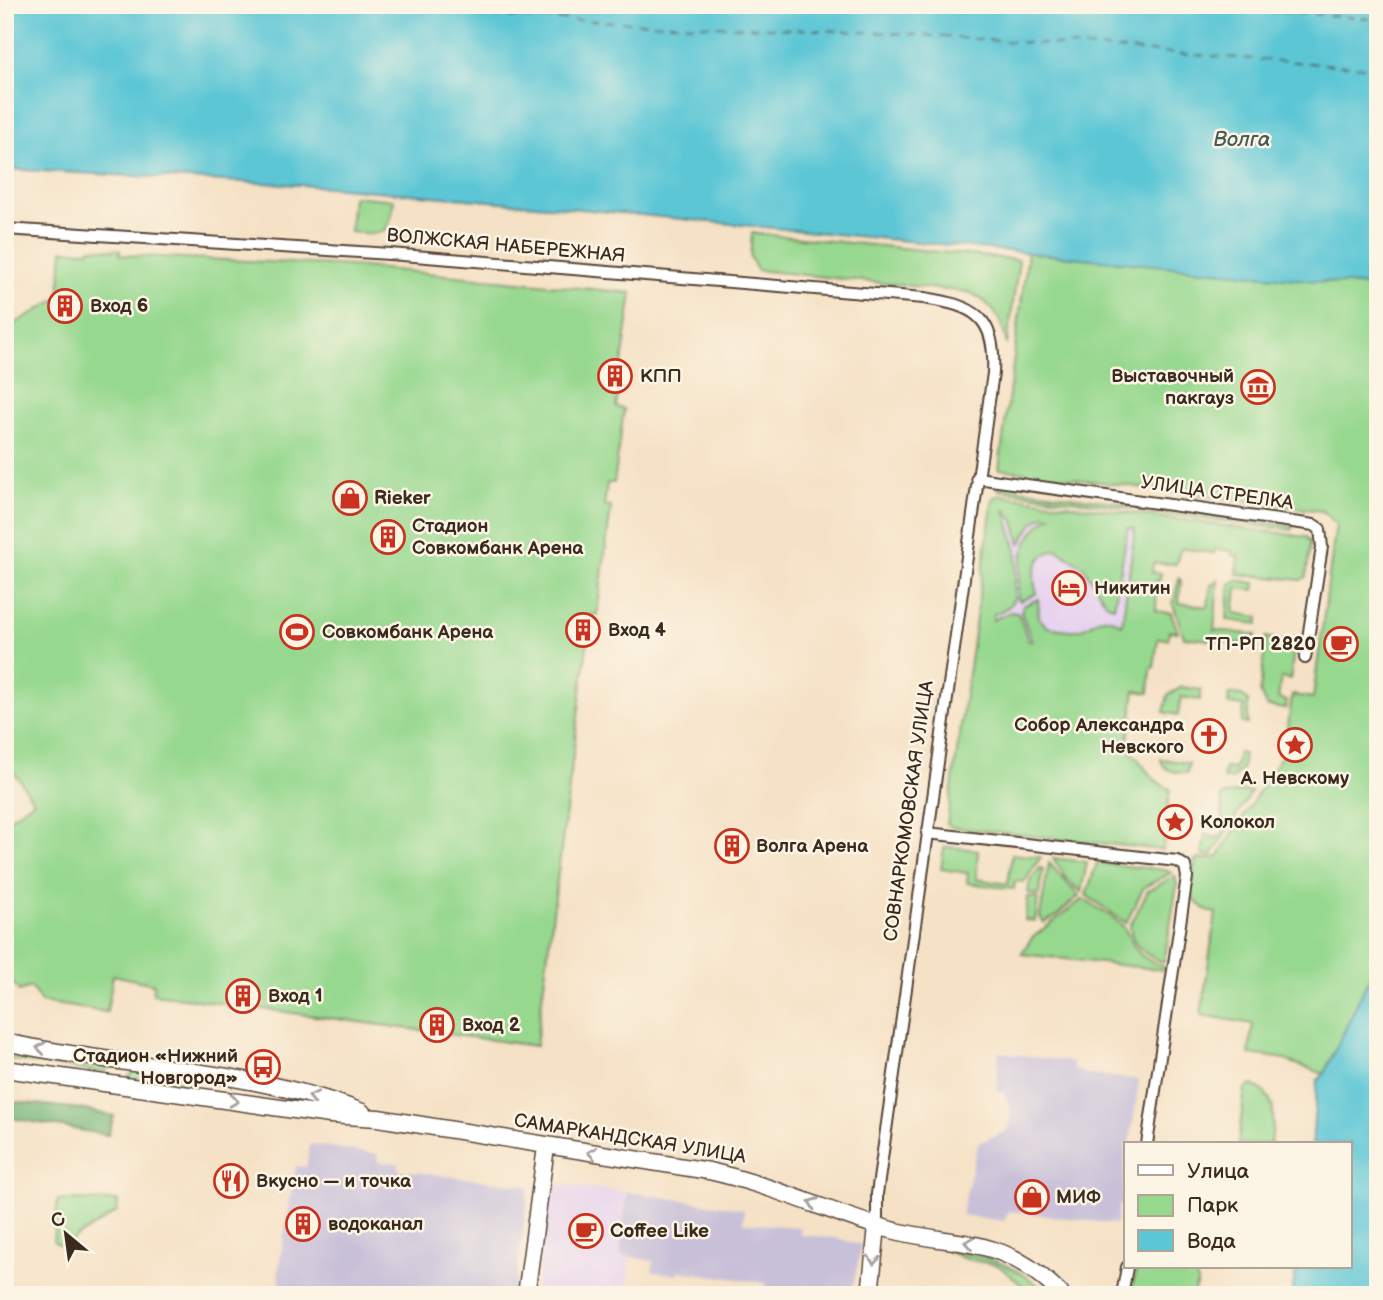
<svg xmlns="http://www.w3.org/2000/svg" width="1383" height="1300" viewBox="0 0 1383 1300" font-family="'Balsamiq Sans',sans-serif">
<rect width="100%" height="100%" fill="#fcf5e5"/>
<filter id="ink" filterUnits="userSpaceOnUse"><feTurbulence type="fractalNoise" baseFrequency=".0143" numOctaves="2"/><feDisplacementMap in="SourceGraphic" scale="14" xChannelSelector="R" yChannelSelector="G"/><feConvolveMatrix kernelMatrix="1 2 1 2 8 2 1 2 1" color-interpolation-filters="sRGB"/></filter>
<filter id="wash" filterUnits="userSpaceOnUse"><feTurbulence type="fractalNoise" baseFrequency=".00686" numOctaves="4" result="noise"/><feDisplacementMap in="SourceGraphic" scale="28" xChannelSelector="R" yChannelSelector="G"/><feGaussianBlur stdDeviation="1.57" result="paint"/><feColorMatrix in="noise" values="0 0 0 0 0 0 0 0 0 0 0 0 0 0 0 0 0 1.4 0 .05"/><feComposite in="paint" operator="in"/></filter>
<g filter="url(#wash)">
<rect width="100%" height="100%" fill="#f5e1c5"/>
<path fill="#e7d2ef" d="M1005,509L1136,529L1118,653L991,636Z
M547,1183L627,1192L620,1255L631,1258L626,1295H536Z"/>
<path fill="#c8bfd8" d="M999,1052L1073,1062V1068L1083,1073L1139,1080L1130,1144H1126L1122,1205H1119L1116,1224L1009,1211L1004,1221L961,1215L978,1143L1007,1131L1011,1113L1004,1092H997Z
M310,1144L377,1154L378,1162L399,1163L398,1170L529,1186L514,1295H276L281,1286L278,1272L296,1166L306,1167Z
M627,1192L744,1209L743,1223L800,1227V1235L836,1238L862,1245L851,1295H776V1292L766,1291V1283L678,1271L677,1275L652,1271L654,1261L620,1255Z"/>
<path fill="#97d88f" stroke="#698156" stroke-width="2" fill-rule="evenodd" d="M353,196L394,200C389,237 385,235 350,232Z
M752,233L1019,260L1007,345C1002,319 994,304 969,292L757,270L750,257Z
M90,248L120,250V255L352,266L632,293L616,407L624,409L614,483H607L604,506L611,507L597,615L591,614L536,1046L153,994L154,984L113,975L107,1012L41,1002L31,987L19,991L5,973V822L34,801L5,759V329L59,298L63,250L89,251Z
M1028,252L1378,287V959L1324,1074L1279,1058L1249,1054L1253,1024L1201,1015L1216,913L1207,911L1191,898L1195,860L1218,857L1285,750L1292,695L1313,698L1336,524L1322,511L999,469Z
M997,486L1128,504L1130,508L999,490Z
M999,495L1306,537L1311,543L1306,577L1301,580L1237,574L1239,556L1232,555V551L1215,549L1214,553L1181,548L1176,564L1153,563L1152,572L1161,573L1160,580H1157L1156,611L1171,613L1178,632L1169,631L1168,639L1158,638L1154,667L1151,668L1149,693L1135,691L1127,748C1144,762 1148,780 1170,789L1163,850L951,827L947,823L993,498ZM1005,509L1014,521L1020,544L1033,523L1045,515L1051,516C1020,535 1019,566 1018,599L1021,601L1037,593C1030,573 1035,556 1056,549L1083,566L1106,603L1114,607L1128,528L1135,529L1122,625C1098,607 1096,628 1076,630C1067,631 1056,628 1047,627L1039,618L1038,599L1023,606L1021,612L1032,641L1028,640L1018,613L1010,612L993,620V615L1008,607L1014,599L1017,552Z
M1144,506L1293,526L1292,530L1138,510Z
M1179,578L1181,581L1179,603L1208,607L1211,585L1218,579L1214,630L1256,635L1255,645L1184,637L1173,604Z
M1236,580L1255,583L1254,590L1237,588L1234,613L1259,617L1258,624L1227,620L1230,584Z
M1266,637L1295,644L1290,679L1281,678L1278,698L1287,701L1286,709L1266,706L1260,692Z
M1182,687L1201,690L1200,700L1181,697L1178,715L1164,712L1168,695Z
M1229,694L1241,695L1248,701V724L1242,723L1244,706L1228,704Z
M1238,753L1244,754L1242,769L1232,779H1223L1225,768L1235,769Z
M1161,759L1189,763L1187,773C1176,772 1163,772 1161,759Z
M1243,791L1251,792L1212,855H1202L1205,834L1217,838L1224,832L1221,796Z
M948,847L978,850L976,879L1008,884L1012,854L1041,857L1024,882L1015,881L1014,889L967,883L968,873L941,869L944,848Z
M1053,858L1087,862L1081,892L1066,878Z
M1049,863L1079,896L1055,917L1043,923L1040,916Z
M1097,863L1165,870L1171,873L1144,887L1126,923L1086,895Z
M1040,868L1043,869L1039,895L1028,893L1030,881Z
M1175,876L1177,885L1164,962C1147,957 1131,945 1130,926L1148,891Z
M1028,897L1038,898L1035,921L1025,920Z
M1083,899C1094,907 1118,918 1125,929C1136,950 1138,958 1163,966V970L1021,954L1032,938Z
M5,1049L111,1065L105,1072H98L5,1059Z
M137,1068L185,1076L182,1089L125,1080Z
M1252,1085C1280,1096 1273,1119 1271,1144H1238L1245,1089Z
M58,1200L118,1201L117,1212L62,1246L53,1241Z
M945,1250C986,1256 1019,1264 1048,1295H1034L998,1265L966,1259Z
M1138,1267H1180L1196,1273L1197,1284L1192,1295H1129Z"/>
<path fill="#79b87a" stroke="#5a714c" stroke-width="2" d="M17,1102L80,1109L114,1116L108,1135L5,1117V1111Z"/>
<path fill="#5bc6d5" stroke="#4b787a" stroke-width="2" d="M5,5H1378V287L559,207L318,186L5,169Z
M1378,959V1295H1291L1297,1267H1350V1144H1312L1317,1081L1324,1074Z"/>
<g fill="none" stroke-linecap="round" stroke-linejoin="round">
<path stroke="#455955" stroke-width="2" stroke-dasharray="9 7" stroke-linecap="butt" d="M447,5L475,16L891,33L1378,68
M1185,5L1378,19"/>
</g>
</g>
<g filter="url(#ink)">
<g fill="none" stroke-linecap="round" stroke-linejoin="round">
<g stroke="#574537" stroke-width="14">
<path id="minor" d="M5,229L390,254L924,298C975,306 996,316 993,373L877,1194V1226
M977,478L1314,525L1320,529L1322,547L1305,658
M927,833L1177,861L1185,866L1187,877L1147,1144
M1122,1295L1127,1267"/>
</g>
<g stroke="#574537" stroke-width="19">
<path id="secondary" d="M5,1042C123,1068 249,1068 362,1112
M5,1069L330,1115L378,1118L709,1171C767,1184 820,1208 877,1226C955,1250 997,1229 1062,1295
M526,1295L546,1147
M870,1295L877,1226"/>
</g>
<use href="#minor" stroke="#fff" stroke-width="10"/>
<use href="#secondary" stroke="#fff" stroke-width="16"/>
</g>
<defs><path id="oneway-chevron" d="M-2-3.5L2.5 0L-2 3.5" fill="none" stroke-width="1.6" stroke-linecap="round" stroke-linejoin="round" transform="scale(1.75)"/></defs>
<g stroke="#a79f9a">
<use href="#oneway-chevron" transform="translate(41 1048) rotate(-173)"/>
<use href="#oneway-chevron" transform="translate(313 1097) rotate(-167)"/>
<use href="#oneway-chevron" transform="translate(234 1101) rotate(8)"/>
<use href="#oneway-chevron" transform="translate(592 1153) rotate(-172)"/>
<use href="#oneway-chevron" transform="translate(813 1203) rotate(-159)"/>
<use href="#oneway-chevron" transform="translate(969 1243) rotate(-170)"/>
<use href="#oneway-chevron" transform="translate(874 1260) rotate(96)"/>
</g>
</g>
<defs>
<g id="building-ring" transform="scale(1.75)"><circle r="9.5" fill="#fcf5e5" stroke="#c8321e" stroke-width="1.5"/><path d="M-4-6H4V6H1V3H-1V6H-4ZM-2.5-4.3h1.7v1.8h-1.7ZM.8-4.3h1.7v1.8H.8ZM-2.5-1h1.7V.8h-1.7ZM.8-1h1.7V.8H.8Z" fill="#c8321e"/></g>
<g id="museum-ring" transform="scale(1.75)"><circle r="9.5" fill="#fcf5e5" stroke="#c8321e" stroke-width="1.5"/><path d="M0-6L6-3V-2H-6V-3ZM-5-1h2V3h-2ZM-1-1h2V3h-2ZM3-1h2V3H3ZM-6 4H6V6H-6Z" fill="#c8321e"/></g>
<g id="shop-ring" transform="scale(1.75)"><circle r="9.5" fill="#fcf5e5" stroke="#c8321e" stroke-width="1.5"/><path d="M-5-2.5h2.3a2.7 3.5 0 0 1 5.4 0H5L5.5 6h-11ZM-1.5-2.5h3a1.5 2.3 0 0 0-3 0Z" fill="#c8321e"/></g>
<g id="hotel-ring" transform="scale(1.75)"><circle r="9.5" fill="#fcf5e5" stroke="#c8321e" stroke-width="1.5"/><path d="M-6-4.5h1.5V1H6V5H4.5V3h-9V5H-6ZM-4 0a1.8 1.8 0 1 1 3.6 0ZM.5 0V-2.5h3Q6-2.5 6 0Z" fill="#c8321e"/></g>
<g id="stadium-ring" transform="scale(1.75)"><circle r="9.5" fill="#fcf5e5" stroke="#c8321e" stroke-width="1.5"/><path d="M0-5a6.5 5 0 1 0 0 10a6.5 5 0 1 0 0-10ZM-3.5-1.8h7v3.6h-7Z" fill="#c8321e"/></g>
<g id="cafe-ring" transform="scale(1.75)"><circle r="9.5" fill="#fcf5e5" stroke="#c8321e" stroke-width="1.5"/><path d="M-5.5-4.5H6V0H3Q3 3.5 0 3.5H-2.5Q-5.5 3.5-5.5 0ZM3-3.2v2h1.7v-2ZM-6 4.5H4V6H-6Z" fill="#c8321e"/></g>
<g id="church-ring" transform="scale(1.75)"><circle r="9.5" fill="#fcf5e5" stroke="#c8321e" stroke-width="1.5"/><path d="M-1.2-6h2.4v3.5h3.3v2.4h-3.3V6h-2.4V-.1h-3.3v-2.4h3.3Z" fill="#c8321e"/></g>
<g id="sight-ring" transform="scale(1.75)"><circle r="9.5" fill="#fcf5e5" stroke="#c8321e" stroke-width="1.5"/><path d="M0-6L1.8-2.2L6-1.7L2.9 1.2L3.7 5.4L0 3.3L-3.7 5.4L-2.9 1.2L-6-1.7L-1.8-2.2Z" fill="#c8321e"/></g>
<g id="bus-ring" transform="scale(1.75)"><circle r="9.5" fill="#fcf5e5" stroke="#c8321e" stroke-width="1.5"/><path d="M-5-6H5V4H4V6H2V4H-2V6H-4V4H-5ZM-3.5-4V0h7V-4ZM-3.5 1.2v1.5H-2V1.2ZM2 1.2v1.5H3.5V1.2Z" fill="#c8321e"/></g>
<g id="restaurant-ring" transform="scale(1.75)"><circle r="9.5" fill="#fcf5e5" stroke="#c8321e" stroke-width="1.5"/><path d="M-5-6h1v4h1v-4h1v4h1v-4h1v5L-1.5 .5V6h-2V.5L-5-1ZM5-6V6H3V1.5H1.5Q1.5-4 5-6Z" fill="#c8321e"/></g>
</defs>
<g fill-rule="evenodd">
<use href="#building-ring" x="65" y="306"/>
<use href="#building-ring" x="615" y="376"/>
<use href="#museum-ring" x="1258" y="387"/>
<use href="#shop-ring" x="350" y="498"/>
<use href="#building-ring" x="388" y="537"/>
<use href="#hotel-ring" x="1069" y="588"/>
<use href="#building-ring" x="583" y="630"/>
<use href="#stadium-ring" x="297" y="632"/>
<use href="#cafe-ring" x="1341" y="644"/>
<use href="#church-ring" x="1209" y="736"/>
<use href="#sight-ring" x="1295" y="745"/>
<use href="#sight-ring" x="1175" y="822"/>
<use href="#building-ring" x="732" y="846"/>
<use href="#building-ring" x="243" y="996"/>
<use href="#building-ring" x="437" y="1025"/>
<use href="#bus-ring" x="263" y="1067"/>
<use href="#restaurant-ring" x="231" y="1181"/>
<use href="#shop-ring" x="1032" y="1197"/>
<use href="#building-ring" x="303" y="1224"/>
<use href="#cafe-ring" x="586" y="1231"/>
</g>
<g text-anchor="middle" dominant-baseline="central" stroke-width="5" stroke-linejoin="round" paint-order="stroke">
<g font-size="19" fill="#3b2a1e" stroke="#fcf5e5">
<text transform="translate(506 246) rotate(5)">ВОЛЖСКАЯ НАБЕРЕЖНАЯ</text>
<text transform="translate(1217 493) rotate(8)">УЛИЦА СТРЕЛКА</text>
<text transform="translate(909 811) rotate(-82)">СОВНАРКОМОВСКАЯ УЛИЦА</text>
<text transform="translate(630 1139) rotate(9)">САМАРКАНДСКАЯ УЛИЦА</text>
</g>
<g font-size="19" font-weight="bold" fill="#3b2a1e" stroke="#fcf5e5" text-anchor="start">
<text x="90" y="306">Вход 6</text>
<text x="640" y="376">КПП</text>
<text x="1234" y="376" text-anchor="end">Выставочный<tspan x="1234" dy="22">пакгауз</tspan></text>
<text x="374" y="498">Rieker</text>
<text x="412" y="526">Стадион<tspan x="412" dy="22">Совкомбанк Арена</tspan></text>
<text x="1094" y="588">Никитин</text>
<text x="608" y="630">Вход 4</text>
<text x="322" y="632">Совкомбанк Арена</text>
<text x="1316" y="644" text-anchor="end">ТП-РП 2820</text>
<text x="1184" y="725" text-anchor="end">Собор Александра<tspan x="1184" dy="22">Невского</tspan></text>
<text x="1295" y="778" text-anchor="middle">А. Невскому</text>
<text x="1200" y="822">Колокол</text>
<text x="756" y="846">Волга Арена</text>
<text x="268" y="996">Вход 1</text>
<text x="462" y="1025">Вход 2</text>
<text x="238" y="1056" text-anchor="end">Стадион «Нижний<tspan x="238" dy="22">Новгород»</tspan></text>
<text x="256" y="1181">Вкусно — и точка</text>
<text x="1056" y="1197">МИФ</text>
<text x="328" y="1224">водоканал</text>
<text x="610" y="1231">Coffee Like</text>
</g>
<g font-size="21" font-style="italic" fill="#455955" stroke="#fcf5e5">
<text x="1242" y="139">Волга</text>
</g>
</g>
<rect width="1383" height="1300" fill="none" stroke="#fcf5e5" stroke-width="28"/>
<rect x="1124" y="1142" width="228" height="126" fill="#fcf5e5" stroke="#afa495" stroke-width="2"/>
<rect x="1138" y="1165" width="35" height="10" fill="#ffffff" stroke="#afa495" stroke-width="2"/>
<text x="1187" y="1178" font-size="21" fill="#3b2a1e">Улица</text>
<rect x="1138" y="1195" width="35" height="21" fill="#97d88f" stroke="#afa495" stroke-width="2"/>
<text x="1187" y="1212" font-size="21" fill="#3b2a1e">Парк</text>
<rect x="1138" y="1230" width="35" height="21" fill="#5bc6d5" stroke="#afa495" stroke-width="2"/>
<text x="1187" y="1248" font-size="21" fill="#3b2a1e">Вода</text>
<g transform="translate(66 1234) rotate(331)" stroke="#fcf5e5" stroke-width="5" paint-order="stroke">
<path d="M0-5L12 26L0 18L-12 26Z" fill="#3b2a1e"/>
<text y="-10" font-size="19" font-weight="bold" text-anchor="middle" fill="#3b2a1e">С</text>
</g>
</svg>
